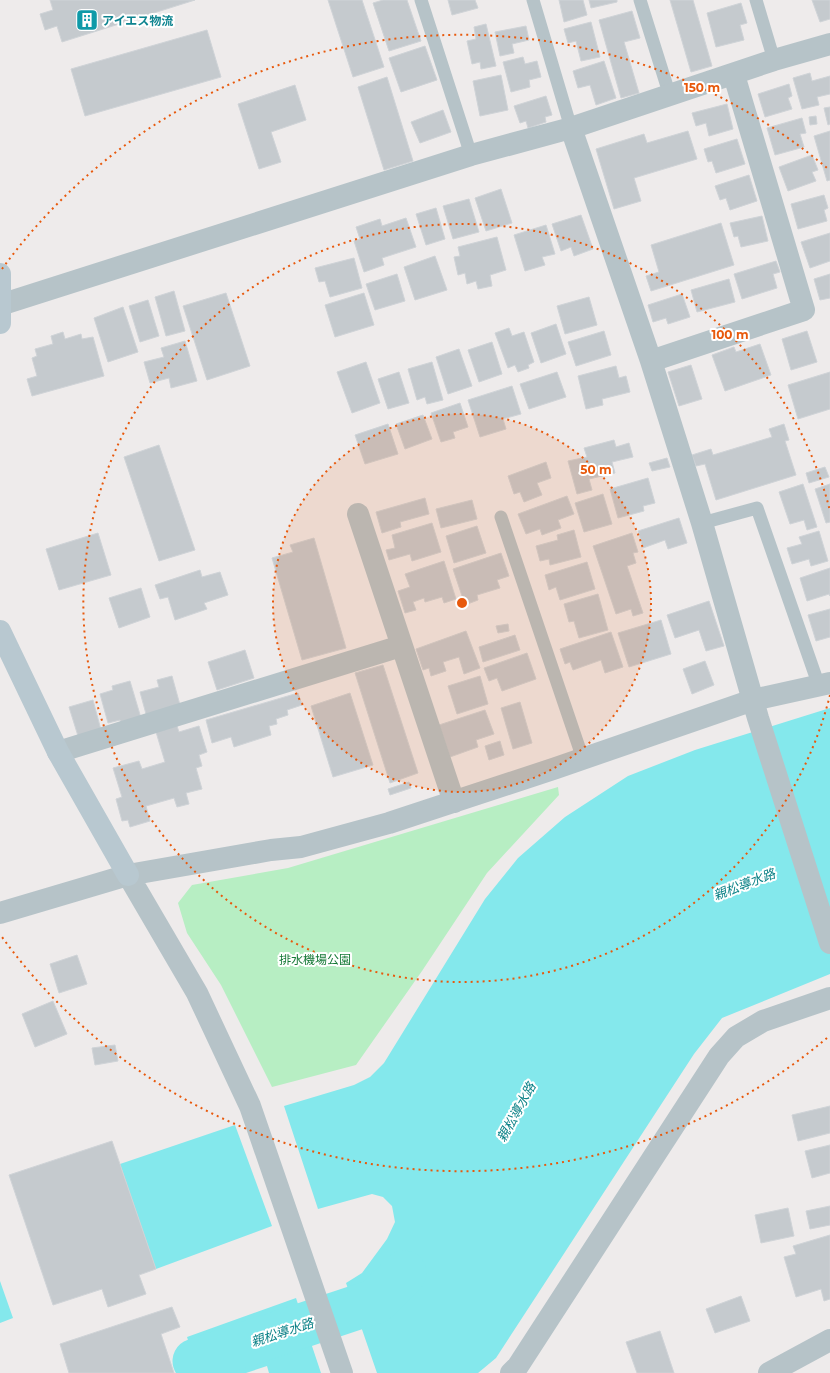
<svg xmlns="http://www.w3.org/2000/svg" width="830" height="1373" viewBox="0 0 830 1373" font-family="Montserrat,'Noto Sans JP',sans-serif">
<rect width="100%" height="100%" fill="#eeebeb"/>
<path fill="#b7eec3" d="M558,787L559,795L487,873L422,971L356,1065L272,1087L221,985L187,933L178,903L192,885L288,868Z"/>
<path fill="#84e8ec" d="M830,708V974L722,1018L694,1054L496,1358L478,1373H377L346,1283L362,1273L387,1239L395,1222L392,1206L383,1197L372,1194L318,1209L284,1106L354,1085L370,1077L384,1063L485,899L518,858L565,817L628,776L695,750Z
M235,1125L272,1226L156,1269L120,1164Z
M0,1281L13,1318L0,1323Z
M296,1298L321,1373H269L267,1366L246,1373H199L187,1337Z"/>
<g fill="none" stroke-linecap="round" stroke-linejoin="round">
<path stroke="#84e8ec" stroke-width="45" d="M195,1361L376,1301L404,1273"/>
</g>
<path fill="#c5cace" stroke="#cfd3d7" d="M50,0H195L62,42L57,26L45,30L40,14L53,10Z
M328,0H362L384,67L353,77Z
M383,0H407L421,41L389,51L373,3Z
M448,0H475L478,8L452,15Z
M559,0H583L587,15L564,22Z
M589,0H617V2L591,8Z
M670,0H693L712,66L691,72Z
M812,0H830V19L820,22Z
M741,3L747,23L740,25L744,40L716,47L707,13Z
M632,11L640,38L624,42L639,93L621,98L599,20Z
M591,22L600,57L581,61L576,41L568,43L564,29Z
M486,24L496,66L481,69L480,62L472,64L467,41L476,39L474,27Z
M526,26L529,40L512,44L514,53L500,56L495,32Z
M207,30L221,77L85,116L71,69Z
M425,46L437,80L401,92L389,58Z
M523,57L525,64L537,61L541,77L529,80L530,87L511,92L503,62Z
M604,61L616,98L596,105L590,85L578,88L573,71Z
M810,73L812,81L830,76V94L817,97L819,105L802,109L793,78Z
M501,75L508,110L480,116L473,81Z
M387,77L413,161L384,170L358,87Z
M789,84L792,96L788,98L792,109L765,117L758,94Z
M295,85L306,120L271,132L281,162L259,169L238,104Z
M546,96L552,115L545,117L546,122L528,128L526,121L520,123L514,106Z
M727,104L733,129L709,136L706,123L696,126L692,113Z
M830,107V124L828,125L824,108Z
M443,110L451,132L420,143L411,122Z
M816,116L817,124L810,125L809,117Z
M802,118L806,133L800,134L804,147L775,155L767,128Z
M688,131L697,159L634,178L641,201L614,209L596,149L644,134L647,143Z
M830,131V180L827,181L814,136Z
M737,139L745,164L716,173L712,161L708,162L704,149Z
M812,155L818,170L812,172L816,181L788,191L779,167Z
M749,175L757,201L730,210L726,198L720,200L715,186Z
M501,189L512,223L486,231L475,198Z
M824,195L828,208L824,210L827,221L798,229L791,204Z
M469,199L479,232L453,239L443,206Z
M436,208L445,239L426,245L416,214Z
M581,215L593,249L574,256L571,247L561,251L552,224Z
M762,216L768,241L741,247L738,236L734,237L730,223Z
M406,218L416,247L382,258L384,265L364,272L354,241L360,239L356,227L380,219L382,226Z
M721,223L734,265L651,291L646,276L659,272L651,245Z
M546,225L555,254L542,257L545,265L525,271L514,235Z
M830,233V261L810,268L801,242Z
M497,237L506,270L490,275L492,286L478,289L476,281L467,284L465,273L458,275L454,257L460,256L458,247Z
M435,256L447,290L415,300L404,267Z
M354,258L362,288L330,297L325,281L319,282L315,268Z
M776,261L780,272L773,274L777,288L742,299L734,274Z
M397,274L405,301L375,310L366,284Z
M830,274V298L820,300L814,279Z
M729,279L735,302L697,312L691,290Z
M174,291L185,331L166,336L155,297Z
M226,293L250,366L207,380L183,306Z
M364,293L374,325L335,337L325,305Z
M682,294L690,317L668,324L666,318L653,322L648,305Z
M589,297L597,325L565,334L557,306Z
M148,300L159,336L140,342L129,306Z
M123,307L138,352L108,362L94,318Z
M556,324L566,354L541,363L531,333Z
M509,328L512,336L524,332L534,362L528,365L529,368L518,372L515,365L508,368L495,333Z
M604,331L611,355L576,366L568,342Z
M807,331L817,362L791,370L782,339Z
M63,332L65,339L81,334L82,339L93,337L104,376L32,396L27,379L37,376L32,358L37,356L35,349L53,344L51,336Z
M185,341L197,381L171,388L169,378L150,383L144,362L164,357L161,348Z
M492,342L502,374L479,382L468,350Z
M760,344L771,375L725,391L712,355L734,347L736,352Z
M459,349L472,386L448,394L436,357Z
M366,362L380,403L352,413L337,372Z
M432,362L443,400L427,404L425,397L417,400L408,369Z
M691,365L702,399L679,406L668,372Z
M616,366L619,378L626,376L630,392L602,399L603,405L586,409L578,376Z
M399,372L409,403L388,409L378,379Z
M557,372L566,397L529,409L520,384Z
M830,372V409L798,419L788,385Z
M512,386L521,414L503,419L506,429L480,437L468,400Z
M460,403L468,427L453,432L455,438L441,442L431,413Z
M423,415L432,439L405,449L396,424Z
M388,424L398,454L365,464L355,435Z
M784,424L789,440L785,441L796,475L716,500L705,464L696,466L692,455L711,449L713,455L772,437L769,429Z
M614,440L616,447L629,443L633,457L612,462L615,473L589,479L592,490L577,494L568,461L587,457L584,448Z
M159,445L195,550L159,561L124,457Z
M667,458L670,467L652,471L649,463Z
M546,462L551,478L537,483L542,495L524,502L520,492L514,494L508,476Z
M825,467L829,477L809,483L806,473Z
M648,478L655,503L643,506L644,511L618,518L610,489Z
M803,484L817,527L807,530L804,520L790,524L779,492Z
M830,484V522L826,523L815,489Z
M603,494L612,524L584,532L575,503Z
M567,496L574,514L558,520L561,528L542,535L540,529L526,534L518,514Z
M425,498L429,514L400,522L401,527L382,533L376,512Z
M472,500L477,519L441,528L436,509Z
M679,518L687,543L668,549L665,540L643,548L638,531Z
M432,523L441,552L412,561L410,554L389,560L386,550L395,548L392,535Z
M477,526L486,553L454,563L446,536Z
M574,530L581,557L550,565L549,559L540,561L536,546L558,540L557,535Z
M819,531L828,561L811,566L809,559L792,564L787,548L802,544L799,537Z
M98,533L111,575L59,590L46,549Z
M632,533L638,552L633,553L636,563L627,566L643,613L633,616L631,609L616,614L593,546Z
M314,538L346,648L302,660L272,558L293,552L290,545Z
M501,553L509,576L497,580L500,588L477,595L478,600L465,605L453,569Z
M444,561L456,599L444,603L442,597L425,602L424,598L413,602L416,610L405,613L398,591L410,587L405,574Z
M587,562L595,589L560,600L556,587L549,590L545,575Z
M830,568V596L829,594L807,601L800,578Z
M200,570L202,577L220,572L228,595L204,603L207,609L175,620L168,597L160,599L155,585Z
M141,588L150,617L119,628L109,598Z
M598,594L608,630L579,638L574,621L569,622L564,604Z
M709,601L724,646L706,651L699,630L675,638L667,615Z
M830,609V637L816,641L808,615Z
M661,620L671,654L629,667L618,633Z
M508,624L509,631L498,633L496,626Z
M466,631L480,668L464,674L459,657L443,662L446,671L431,676L429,668L423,670L416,649Z
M611,632L623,667L605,673L601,660L573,670L570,662L565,664L560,649Z
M515,635L520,650L483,662L479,647Z
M245,650L254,678L217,690L208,662Z
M527,653L536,679L502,691L497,678L489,681L484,668Z
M705,661L714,685L692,694L683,669Z
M383,665L418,773L390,783L355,673Z
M172,676L180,705L146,714L140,692L159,687L157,680Z
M480,676L488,704L457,714L448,686Z
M130,681L141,718L121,724L120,720L108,723L100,694L113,690L112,686Z
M298,693L302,705L287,710L288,715L276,719L277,724L269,726L271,735L234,747L231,737L212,743L206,720Z
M350,693L373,765L333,777L311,706Z
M93,700L101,730L78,736L69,707Z
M520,702L532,743L513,749L501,708Z
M485,710L494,734L476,740L478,747L450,757L439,725Z
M177,726L179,732L199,726L207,752L199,755L202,766L196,768L202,789L186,793L189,804L177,807L174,798L146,806L150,821L130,827L128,820L122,821L116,799L122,797L113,768L139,761L142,769L165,762L156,732Z
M500,741L504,755L489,760L485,746Z
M409,782L411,788L390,795L388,789Z
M77,955L87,984L59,993L50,964Z
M53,1001L67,1034L35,1047L22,1014Z
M115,1045L118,1061L95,1065L92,1048Z
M830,1106V1133L798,1141L792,1115Z
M112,1141L156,1269L139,1275L146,1294L108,1307L102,1289L53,1305L9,1175Z
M830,1145V1173L812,1178L805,1151Z
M830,1206V1225L810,1229L806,1211Z
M788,1208L794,1236L761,1243L755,1215Z
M830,1235V1299L824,1301L821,1289L796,1297L784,1257L796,1254L793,1246Z
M741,1296L750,1321L715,1333L706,1309Z
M172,1307L180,1327L161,1334L174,1373H69L60,1344Z
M660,1331L674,1373H637L626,1342Z"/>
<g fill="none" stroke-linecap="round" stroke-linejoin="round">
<path stroke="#b6c3c8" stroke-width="13" d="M421,0L471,155
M533,0L571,128
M640,0L670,96
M756,0L774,60
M501,517L583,759
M702,523L757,508L819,686"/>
<path stroke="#b6c3c8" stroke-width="22" d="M571,128L651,361L702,523L758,718L830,943
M0,305L471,155L571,128L774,60L830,44
M651,361L804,310L734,75
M358,514L454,802
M58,752L401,646
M128,875L197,993L250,1106L342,1373
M0,913L128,875L271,850L301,847L389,823L556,768L753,700L830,683
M511,1373L518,1366L719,1056L736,1037L763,1021L830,998
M769,1373L830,1340"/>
<path stroke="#b8c8d0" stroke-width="22" d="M0,274V323
M0,631L58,752L128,875"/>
</g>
<circle cx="462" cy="603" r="189" fill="#e8590c" fill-opacity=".12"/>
<g fill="none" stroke="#e8590c" stroke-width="2" stroke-dasharray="2 4">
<circle cx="462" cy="603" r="189"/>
<path d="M830 695A379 379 0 1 1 830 511"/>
<path d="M827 1038A568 568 0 0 1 2 937M2 269A568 568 0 0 1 827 168"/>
</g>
<defs>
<g id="building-square" transform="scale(1.15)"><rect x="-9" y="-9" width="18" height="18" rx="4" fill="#0f9aa8" stroke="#fff"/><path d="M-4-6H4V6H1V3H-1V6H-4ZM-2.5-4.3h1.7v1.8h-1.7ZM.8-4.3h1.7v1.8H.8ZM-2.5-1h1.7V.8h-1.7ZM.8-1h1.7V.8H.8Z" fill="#fff"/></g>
</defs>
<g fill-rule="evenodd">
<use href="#building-square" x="87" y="20"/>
</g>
<g text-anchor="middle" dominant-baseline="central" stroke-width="4" stroke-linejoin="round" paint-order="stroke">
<g font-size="12" font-weight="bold" fill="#0d838f" stroke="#fff" text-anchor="start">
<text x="102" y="20">アイエス物流</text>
</g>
<g font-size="12" fill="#157936" stroke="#fff">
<text x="315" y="959">排水機場公園</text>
</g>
<g font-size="13" font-style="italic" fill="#0c8287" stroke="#fff">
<text transform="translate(744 884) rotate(-21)">親松導水路</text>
<text transform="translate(516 1112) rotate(-61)">親松導水路</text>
<text transform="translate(282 1332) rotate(-18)">親松導水路</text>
</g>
</g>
<circle cx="462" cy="603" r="6" fill="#e8590c" stroke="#fff" stroke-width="2"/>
<g font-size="12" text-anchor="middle" font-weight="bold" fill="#e8590c" stroke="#fff" stroke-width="4" stroke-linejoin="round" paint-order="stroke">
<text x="702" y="92">150 m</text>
<text x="730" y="339">100 m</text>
<text x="596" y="474">50 m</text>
</g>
</svg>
